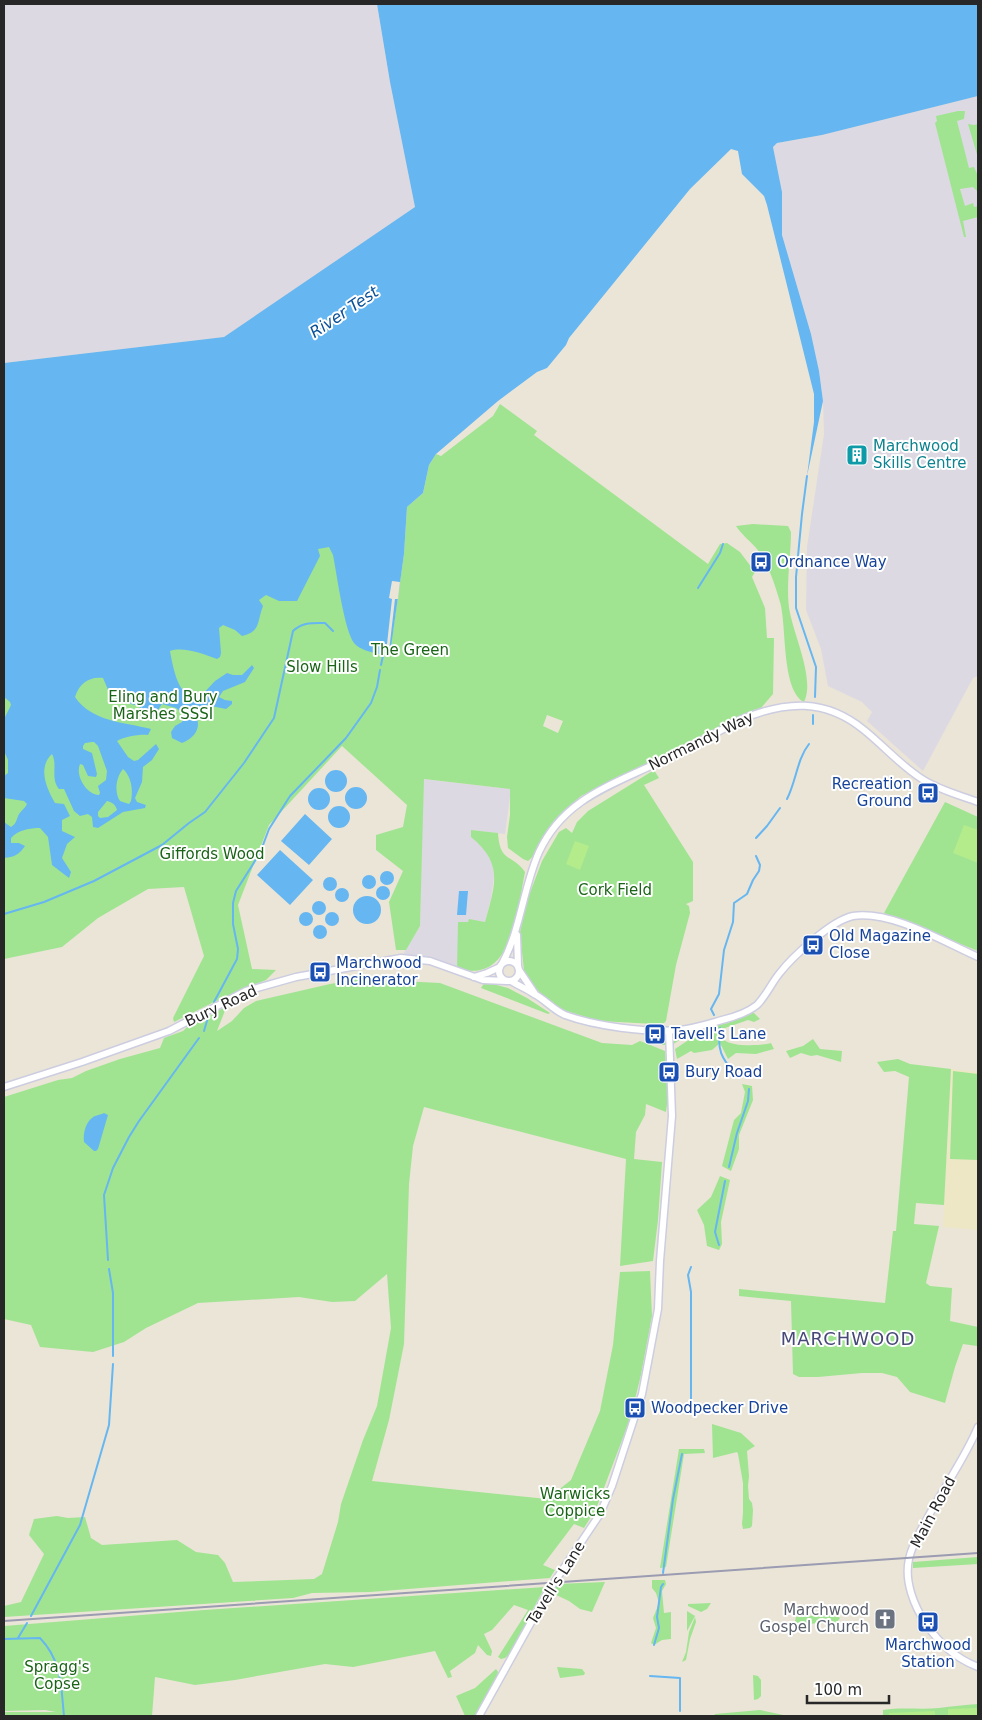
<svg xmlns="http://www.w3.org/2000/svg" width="982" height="1720" viewBox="0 0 982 1720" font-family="'DejaVu Sans',sans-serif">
<rect width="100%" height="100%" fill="#eae5d7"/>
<path fill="#ddd9e2" d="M4,4H377L390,82L415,207L224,337L4,363Z
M978,96V676L973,678L923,771L867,721L872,712L862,702L828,686L821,649L806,610L807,547L824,434L823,401L819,371L811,334L782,235V192L773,147L777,143L822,135Z
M423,779L511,789L505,834L471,830L480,844L489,856L493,865L494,877L491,899L485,922L469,920L457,969L401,958L420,926Z"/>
<path fill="#ede7c6" d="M951,1069L978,1072V1230L943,1227Z"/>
<path fill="#a0e491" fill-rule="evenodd" d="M958,111H965L964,119L957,121L969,168L974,167L978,176V192L973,187L960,189L965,206L973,203L974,207L978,206V217L963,221L966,237H964L935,123L937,121L936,116Z
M968,124L974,125L978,124V158Z
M500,404L537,431L534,435L708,564L720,544L727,543L740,552L755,572L752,577L765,608L767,638H774L773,694L761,708L581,796C566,809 552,823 541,841C537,848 535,856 528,861L523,859L508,848L507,837L510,815V789L424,779L420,926L406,950H396L389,902L403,871L376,850V835L403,827L407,805L342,746L269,825L238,905L252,969L276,970L266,980L214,1002L174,1022L173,1018L204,956L184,887L148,889L98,918L62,947L4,959V566L316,513L393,631L404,554L407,507L423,493L429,465L436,454L441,456L493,416ZM547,715L563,721L558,733L543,726Z
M753,524L788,526L791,532C791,557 785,590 790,613C795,638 815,680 804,702C781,690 787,625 780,602C775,585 768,563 757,549C750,541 742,535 736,526Z
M654,770L659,778L644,785L693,862V901L686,904L689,906L690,913L676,965L666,1021L664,1023L655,1024L599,1021L566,1011L555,1006L543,996L531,983L524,971L520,932L528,898L542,861L559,832L566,828L572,833L577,822L588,811Z
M945,802L978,817V951L884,913Z
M471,830L498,833C500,863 511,853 525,872C519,900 515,963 480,970C473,972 464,970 457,969L458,922H468L469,919L485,922C495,885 504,864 471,837Z
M360,979L440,983L602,1043L632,1045L640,1041L665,1051L668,1097L666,1112L646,1104L645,1115L636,1132L634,1159L662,1162L658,1220L653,1261L620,1266L626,1159L424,1107L413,1146L409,1184L404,1344L389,1420L372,1481L547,1499L571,1480L600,1411L613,1345L620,1272L650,1271L652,1316L641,1375L630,1419L596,1509L584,1528L574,1524L543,1565L555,1570L550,1578L370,1592L312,1593L293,1598L4,1617V1606L21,1602L44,1554L29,1535L34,1519L57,1516L68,1518L85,1517L91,1538L102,1545L177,1540L196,1552L218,1555L225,1563L233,1582L314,1579L322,1574L338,1522L341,1504L363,1440L377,1406L391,1328L387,1274L355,1301L332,1302L299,1297L198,1303L146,1328L124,1342L93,1352L40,1347L31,1325L4,1319V1097L58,1080L72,1078L86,1071L120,1059L160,1048L164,1038L183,1031L188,1026L203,1020L223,1008H226L217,1031L232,1021L244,1008L256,1001L330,984Z
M485,982L508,988L527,998L550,1013L548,1014L481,988Z
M752,1011L760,1019L754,1022L748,1020L722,1029L724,1040C733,1047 760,1046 771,1043L774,1049L756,1054L736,1053L728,1059L720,1043L712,1050L694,1053L691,1051L677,1059L675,1049L696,1035L714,1026L728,1023Z
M696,1029L672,1045L673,1036L679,1032Z
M657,1034L665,1036L666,1045H663L651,1036Z
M813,1039L820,1049L842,1051L841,1062L817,1055L811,1056L801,1053L790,1058L786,1051L803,1046Z
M898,1059L910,1064L951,1069L944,1205L916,1203L914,1224L939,1226L926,1283L930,1286L952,1288L950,1321L978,1327V1342L977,1346L963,1344L955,1367L945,1403L910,1392L897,1377L882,1373H862L818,1377H799L793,1374L791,1301L739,1296V1289L885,1303L893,1231H896L909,1077L895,1071L884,1072L877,1062Z
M953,1071L978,1074V1160L950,1159Z
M742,1084L752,1086L753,1100L739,1135V1149L731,1171L722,1166L734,1120L741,1113L745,1092Z
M720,1176L730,1180L721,1222L722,1244L719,1250L707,1246L704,1225L697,1210L711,1197Z
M712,1424L741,1433L755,1446L747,1451L749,1476L748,1486L749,1499L752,1503L753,1510L752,1526L750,1528L743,1529L742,1524L743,1513V1483L738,1454L737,1452L713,1458Z
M679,1449H704L705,1453L684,1454L666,1567L660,1568Z
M978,1557V1564L913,1568V1562Z
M652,1580H665L666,1584L662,1591L664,1613L671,1612V1639L662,1640L654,1645L651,1643L656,1628L653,1618L659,1603L656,1593L652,1588Z
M605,1582L592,1612L580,1609L569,1601L552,1593L557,1584Z
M545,1587L532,1611L534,1612L510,1654L505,1658L501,1659L498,1657L528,1610L514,1605L492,1630L484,1634L492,1651L491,1656L487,1655L478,1645L475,1653L450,1671L452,1677L448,1678L435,1651L353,1667L325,1664L235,1680L195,1685L155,1677L152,1716H4V1712H56L45,1710L4,1711V1626L204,1610Z
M711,1603L707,1609L701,1612L688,1606V1604Z
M687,1611L695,1616L687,1631Z
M836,1615L840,1618L836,1623L797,1624L795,1621L796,1617L799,1616Z
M695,1617L696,1622L690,1639L686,1660L682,1662L686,1652L689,1632Z
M557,1667L582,1669L585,1673L584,1675L560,1678Z
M496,1669L498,1672L497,1676L475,1716H465L456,1696L475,1688Z
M753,1675L758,1676L761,1680V1696L758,1699L754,1700Z
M978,1704V1716H883V1710C902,1707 921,1710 939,1708C952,1706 965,1705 978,1704Z
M760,1710L788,1716H714L715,1714Z"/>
<path fill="#b4ec8c" d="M964,825L978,830V863L953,853Z
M575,841L589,846L580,870L566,864Z
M978,1708V1716H948V1709Z
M935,1711V1716H889V1713Z"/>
<path fill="#66b6f1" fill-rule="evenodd" d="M377,4H978V96L822,135L777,143L773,147L782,192V235L811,334L819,371L823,401L807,476L814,422V394L767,205L764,196L742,174L738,151L731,149L690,189L569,338L566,345L547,368L537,372L498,401L436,454L429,465L423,493L407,507L404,554L391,647L379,654C371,652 360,650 354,643C344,629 337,575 333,555L329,547L318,549L320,556L297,601H279L266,595L259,600L263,606C257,621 261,632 242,636L235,630L223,625L219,628L221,653L220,657L217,659C204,654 183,646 170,651C172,662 176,684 184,691C188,696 194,696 200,697L215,681L227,673L233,675H242L252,665L254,668L245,682L223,691L219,697L225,700L232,701V704L226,709L206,705L201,707L195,705L192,707C202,723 200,735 182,743L172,738L171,732L175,726L182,722L184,714L176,708L162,704L154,716L151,717L138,706L118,700L109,692L103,678C89,676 79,684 75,697C92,722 124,722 151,729L148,735C140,734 123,737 117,741L128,757L134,761L138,760L156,744L159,749L152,760L143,767L142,782L135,798L137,802L146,805L145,808L123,812L98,828L93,827L92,817L88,814L80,816L74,811L64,789H59C50,778 58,765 52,754C37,768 47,789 55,803L64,804L70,816L62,820V831L75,837L67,844L62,858L71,872L69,878L52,865L48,837L40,828C30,828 18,830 11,838V843H19L25,846C19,855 14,857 4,858V822L11,827C17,823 16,820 19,814C22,810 25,808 27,804L24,801L4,798V776L8,773V760L4,751V719L11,705L10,702L4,697V363L224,337L415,207L390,82ZM92,742H94L98,746L107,771L106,780L98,786L100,793L99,795C86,794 75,775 80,764L83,765L88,776L96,777L97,774L92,753L83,749V746L85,743ZM123,769C132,777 133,791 131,801L129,804L120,801C114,792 116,777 123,769ZM107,801C112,802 116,805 117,810L108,817L100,818L98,816V812Z
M325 781a11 11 0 1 1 22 0a11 11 0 1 1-22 0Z
M345 798a11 11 0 1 1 22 0a11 11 0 1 1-22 0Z
M308 799a11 11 0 1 1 22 0a11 11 0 1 1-22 0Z
M328 817a11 11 0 1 1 22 0a11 11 0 1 1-22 0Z
M305,814L332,839L309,865L281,841Z
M280,850L313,880L290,905L257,875Z
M380 878a7 7 0 1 1 14 0a7 7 0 1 1-14 0Z
M362 882a7 7 0 1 1 14 0a7 7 0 1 1-14 0Z
M323 884a7 7 0 1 1 14 0a7 7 0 1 1-14 0Z
M376 893a7 7 0 1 1 14 0a7 7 0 1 1-14 0Z
M335 895a7 7 0 1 1 14 0a7 7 0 1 1-14 0Z
M459,891H468L466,915H457Z
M353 910a14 14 0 1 1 28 0a14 14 0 1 1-28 0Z
M312 908a7 7 0 1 1 14 0a7 7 0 1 1-14 0Z
M325 919a7 7 0 1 1 14 0a7 7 0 1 1-14 0Z
M299 919a7 7 0 1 1 14 0a7 7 0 1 1-14 0Z
M313 932a7 7 0 1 1 14 0a7 7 0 1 1-14 0Z
M104,1113L108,1115L98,1149L96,1151H94L84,1142C83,1135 85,1123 92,1118C95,1115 100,1115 104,1113Z"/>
<path fill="#eae5d7" d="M392,581L400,582L398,599H395L389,651L386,653L392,599L389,598Z"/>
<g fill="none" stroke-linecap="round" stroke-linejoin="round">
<path stroke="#66b6f1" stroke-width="2" d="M807,476L802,514L796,577V608L816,667L815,697
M698,588L720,553L723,544
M381,665L384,651
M813,724V715
M787,799C796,782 797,759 809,744
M756,838L767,826L780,808
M4,914L44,902L94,881L162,845L189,823L205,812L244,763L274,718L293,631C302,622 312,623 325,623L333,631
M214,1002L237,959L238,949L233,924V903L236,891L260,853L269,829L290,796L346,738L371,703L377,687L380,670
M714,1015L711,1009L719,994L724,950L733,922L734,903L747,894L753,880L759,871L760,865L756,856
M720,1028C717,1050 721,1058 736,1075
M204,1031L209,1014
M729,1167L737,1133L748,1101L749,1089
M719,1245L715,1232L725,1181
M108,1260L104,1195L113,1168L129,1137L139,1121L199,1038
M109,1269L113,1293V1356
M691,1409V1292L688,1275L691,1267
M663,1573L673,1499L682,1454
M31,1616L80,1525L109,1425L113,1364
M18,1638L27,1623
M4,1639L40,1638C62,1661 61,1686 64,1716
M654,1645L659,1628L657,1617L661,1587L663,1584
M650,1676L680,1678V1711"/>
<g stroke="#cdcde1" stroke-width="9">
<path id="minor" d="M517,935L518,967
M499 971a10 10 0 1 1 20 0a10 10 0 1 1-20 0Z
M502,964C521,929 523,888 539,852C563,800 609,786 657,763C686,749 714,734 742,719C786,701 825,698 864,730C884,746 900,765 922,779C939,790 959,795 978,802
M519,970L535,994
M474,977L487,973L500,967
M511,981C519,986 527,989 534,994C546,1000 553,1010 565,1015C595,1026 647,1033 678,1030C693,1029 708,1024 722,1020C734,1017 747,1013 757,1005C766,996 771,984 779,974C792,957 832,920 853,916C891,910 944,942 978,957
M4,1087L82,1062L169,1031L246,991L296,977L401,958L430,961L483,980L507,981
M978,1427C965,1458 944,1487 928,1517C921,1530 912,1544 909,1559C904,1581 914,1606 926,1624C940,1644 955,1658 978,1667
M479,1716L549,1590L600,1514L612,1486L642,1394L658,1309L660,1261L672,1116L669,1031"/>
</g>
<use href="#minor" stroke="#fff" stroke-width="6"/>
<path stroke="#9b9bb2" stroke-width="2" d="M4,1621L978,1553"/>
</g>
<defs>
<g id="building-square" transform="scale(1.125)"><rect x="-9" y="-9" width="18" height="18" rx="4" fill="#0f9aa8" stroke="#fff"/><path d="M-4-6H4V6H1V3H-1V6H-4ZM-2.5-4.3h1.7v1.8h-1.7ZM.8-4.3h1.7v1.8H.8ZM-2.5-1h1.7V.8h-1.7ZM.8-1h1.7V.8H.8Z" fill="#fff"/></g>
<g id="bus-square" transform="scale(1.125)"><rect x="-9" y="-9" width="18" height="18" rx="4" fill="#1a4fb4" stroke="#fff"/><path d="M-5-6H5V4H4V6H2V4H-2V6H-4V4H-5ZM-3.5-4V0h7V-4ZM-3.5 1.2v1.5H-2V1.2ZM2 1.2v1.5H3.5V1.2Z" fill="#fff"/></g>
<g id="church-square" transform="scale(1.125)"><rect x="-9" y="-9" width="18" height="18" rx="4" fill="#6b7280" stroke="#fff"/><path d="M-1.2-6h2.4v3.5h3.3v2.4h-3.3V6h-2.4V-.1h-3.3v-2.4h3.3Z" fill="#fff"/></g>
</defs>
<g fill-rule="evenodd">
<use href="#building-square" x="857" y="455"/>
<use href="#bus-square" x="761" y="562"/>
<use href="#bus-square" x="928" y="793"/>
<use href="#bus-square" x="813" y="945"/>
<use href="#bus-square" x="320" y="972"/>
<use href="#bus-square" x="655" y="1034"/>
<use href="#bus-square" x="669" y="1072"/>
<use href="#bus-square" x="635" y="1408"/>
<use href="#church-square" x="885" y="1619"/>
<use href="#bus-square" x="928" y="1622"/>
</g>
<g text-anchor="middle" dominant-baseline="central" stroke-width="4" stroke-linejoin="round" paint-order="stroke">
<g font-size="15" fill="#0d838f" stroke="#fff" text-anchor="start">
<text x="873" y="446">Marchwood<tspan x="873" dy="17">Skills Centre</tspan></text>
</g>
<g font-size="15" fill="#164399" stroke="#fff" text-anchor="start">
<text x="777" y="562">Ordnance Way</text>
<text x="912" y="784" text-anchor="end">Recreation<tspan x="912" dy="17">Ground</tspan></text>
<text x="829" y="936">Old Magazine<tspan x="829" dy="17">Close</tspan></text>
<text x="336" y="963">Marchwood<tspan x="336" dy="17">Incinerator</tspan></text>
<text x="671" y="1034">Tavell's Lane</text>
<text x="685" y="1072">Bury Road</text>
<text x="651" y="1408">Woodpecker Drive</text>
<text x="928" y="1645" text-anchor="middle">Marchwood<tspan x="928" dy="17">Station</tspan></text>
</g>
<g font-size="15" fill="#1a6417" stroke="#fff">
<text x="410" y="650">The Green</text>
<text x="322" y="667">Slow Hills</text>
<text x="163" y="697">Eling and Bury<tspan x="163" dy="17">Marshes SSSI</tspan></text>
<text x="212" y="854">Giffords Wood</text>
<text x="615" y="890">Cork Field</text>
<text x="575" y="1494">Warwicks<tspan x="575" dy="17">Coppice</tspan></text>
<text x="57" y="1667">Spragg's<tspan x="57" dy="17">Copse</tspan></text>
</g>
<g font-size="15" fill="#272727" stroke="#fff">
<text transform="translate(701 741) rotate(-26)">Normandy Way</text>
<text transform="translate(221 1006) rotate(-25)">Bury Road</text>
<text transform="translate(933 1512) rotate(-62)">Main Road</text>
<text transform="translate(556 1583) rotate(-58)">Tavell's Lane</text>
</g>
<g font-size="15" fill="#5b616d" stroke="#fff" text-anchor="end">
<text x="869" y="1610">Marchwood<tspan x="869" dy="17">Gospel Church</tspan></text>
</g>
<g font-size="16" font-style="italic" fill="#095099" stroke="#fff">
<text transform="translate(344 312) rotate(-34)">River Test</text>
</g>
<g font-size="18" letter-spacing="1" fill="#474878" stroke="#fff">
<text x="848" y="1338">MARCHWOOD</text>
</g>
</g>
<rect width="982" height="1720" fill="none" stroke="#272727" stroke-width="10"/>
<path d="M807 1695v8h82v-8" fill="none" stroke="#272727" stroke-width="2.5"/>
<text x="814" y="1695" font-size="15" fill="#272727" stroke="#ffffff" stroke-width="4" paint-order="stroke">100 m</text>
</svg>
